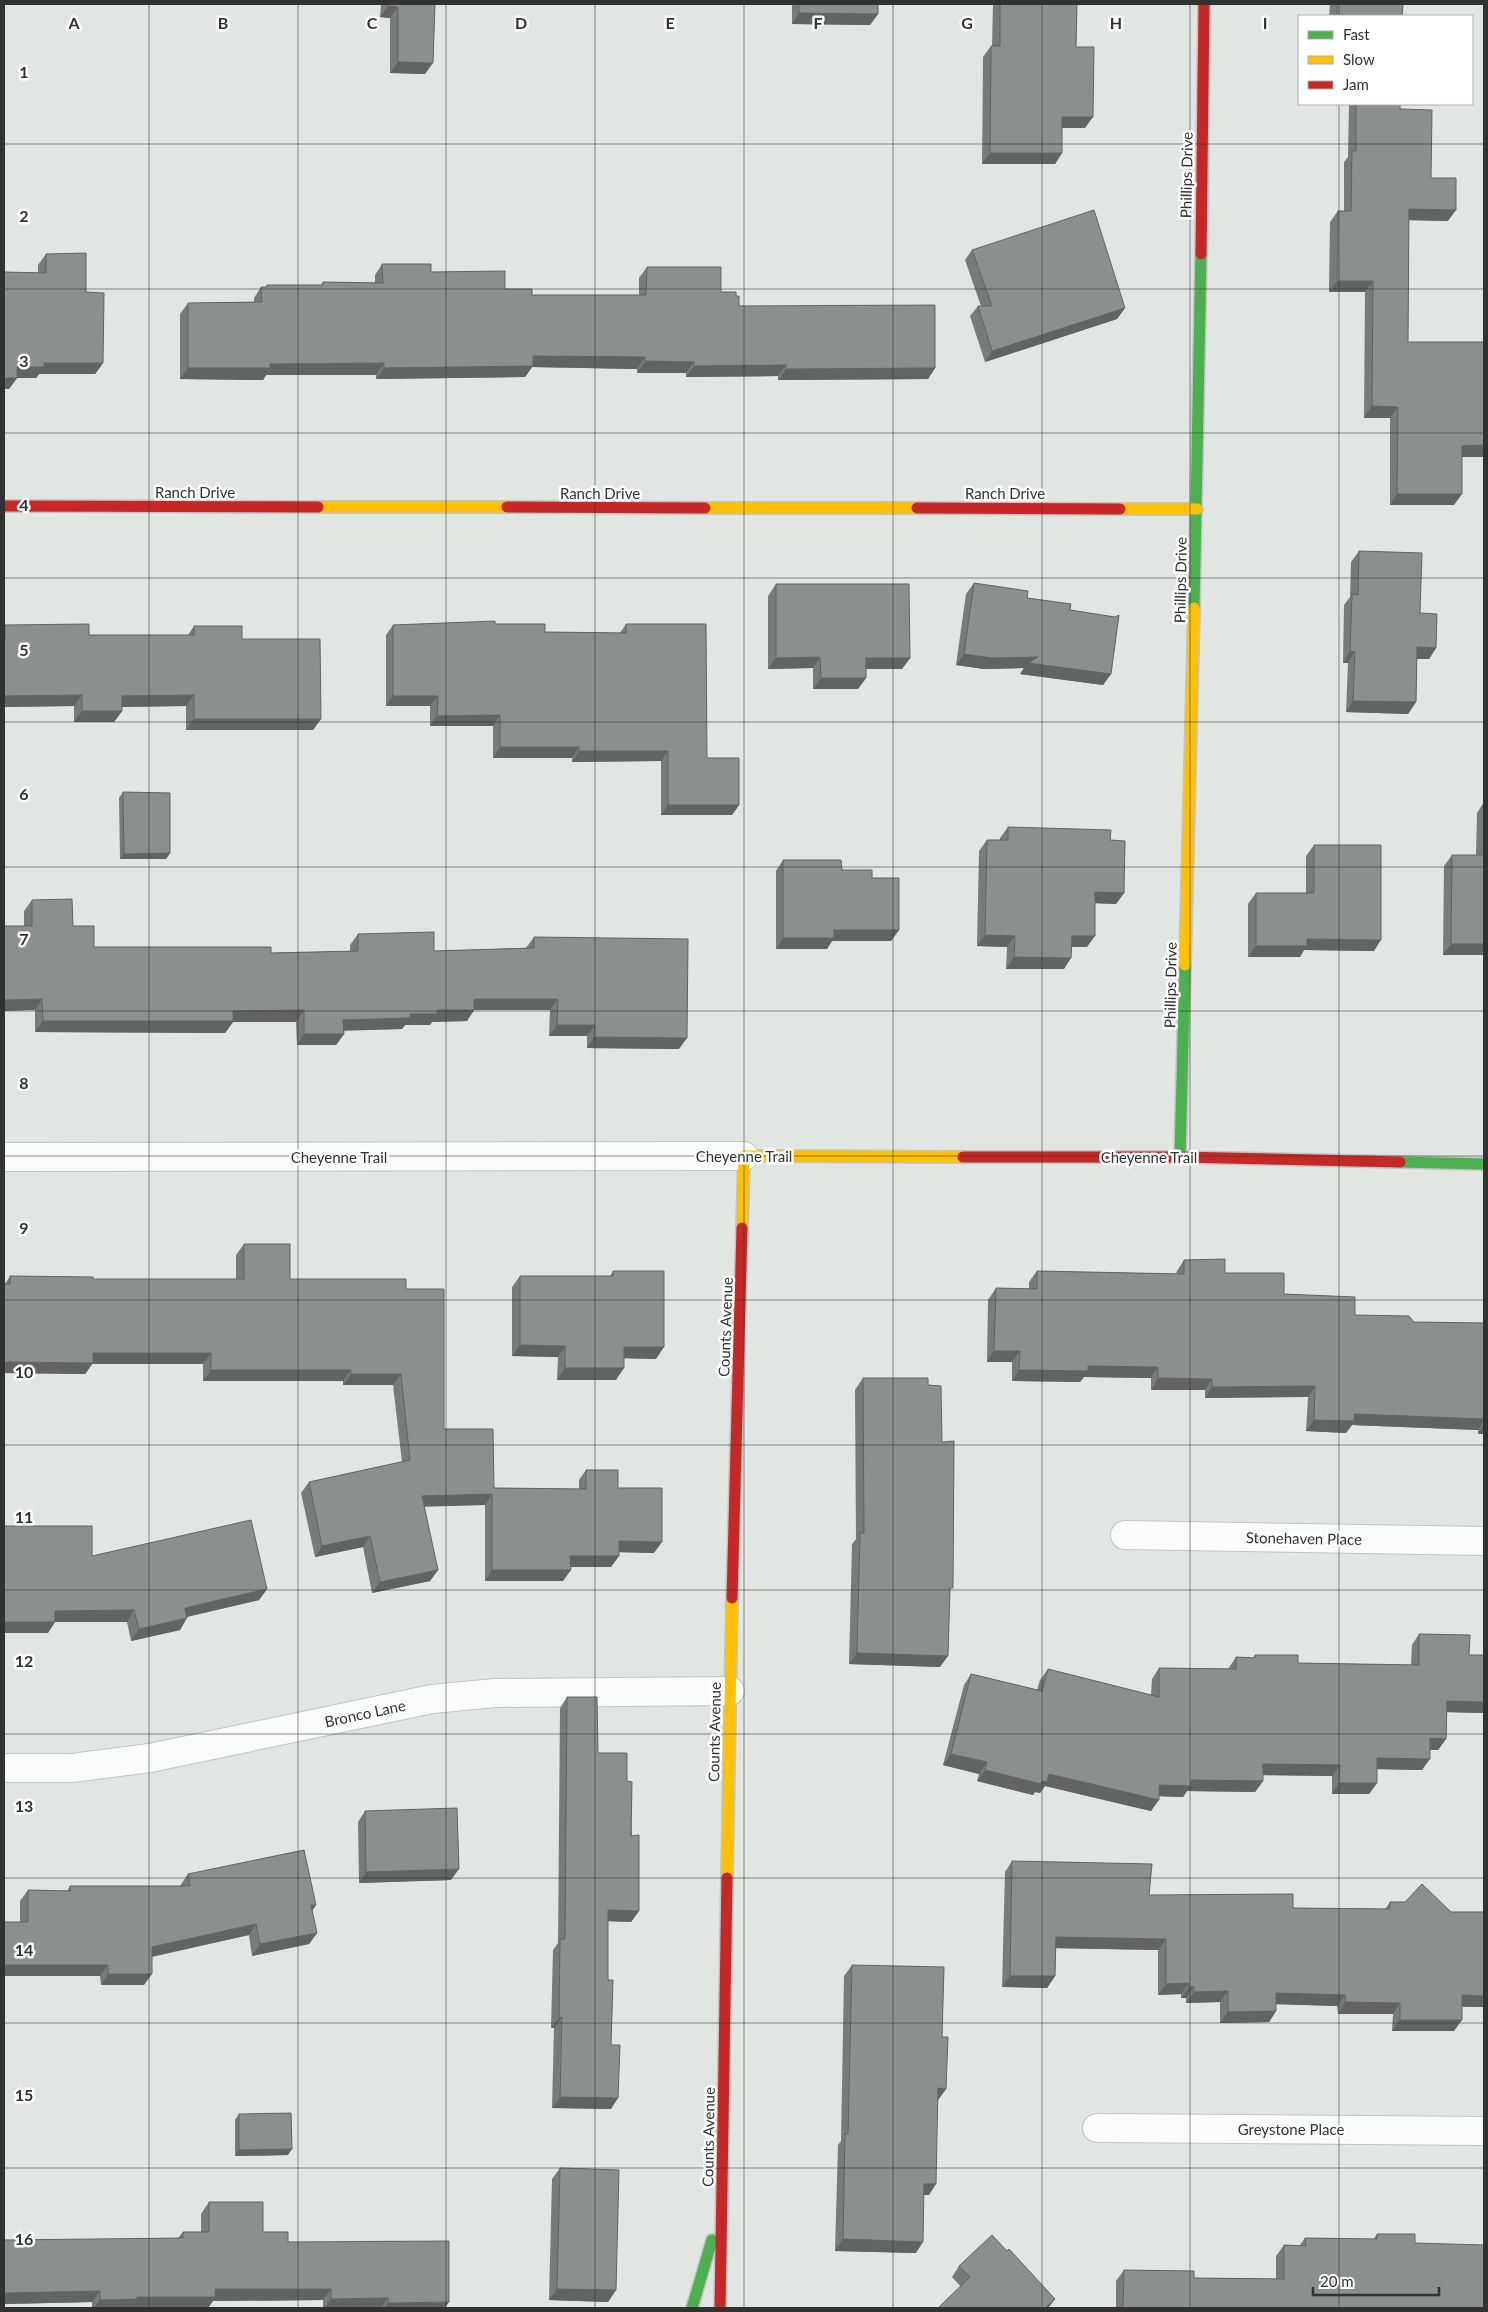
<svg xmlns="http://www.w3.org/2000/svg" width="1488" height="2312" viewBox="0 0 1488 2312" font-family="Lato,sans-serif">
<rect width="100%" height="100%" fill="#e1e6e3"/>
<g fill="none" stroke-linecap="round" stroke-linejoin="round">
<g stroke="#c1c4c1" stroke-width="30">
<path id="street" d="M4,1157L744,1156
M1125,1535L1484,1541
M4,1768H72L150,1758L432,1699L495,1693L730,1691
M1097,2128L1484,2131"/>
</g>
<g stroke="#c1c4c1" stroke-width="14">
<path id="fast" d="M1194,608L1201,254
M1180,1157L1185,965
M1400,1162L1484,1164
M692,2308L712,2240"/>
</g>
<g stroke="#c1c4c1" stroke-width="14">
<path id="slow" d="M318,507H507
M705,508H917
M1120,509H1197
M1185,965L1194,608
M742,1228L744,1156L963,1157
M727,1878L732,1598"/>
</g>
<g stroke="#c1c4c1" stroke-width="14">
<path id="jam" d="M1201,254L1204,4
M4,506L318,507
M507,507L705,508
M917,508L1120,509
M963,1157H1180L1400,1162
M732,1598L742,1228
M720,2308L727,1878"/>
</g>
<use href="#street" stroke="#fafbfb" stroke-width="28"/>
<use href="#fast" stroke="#4caf50" stroke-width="11"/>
<use href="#slow" stroke="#ffc107" stroke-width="11"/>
<use href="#jam" stroke="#c62828" stroke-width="11"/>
</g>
<path fill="#787b79" d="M381,4H435L425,74L390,73V18L380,17Z
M792,4H878V14L870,25L792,24Z
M993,4H1077L1076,47L1085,128H1062V153L1055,164H982L983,57L991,46H992Z
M1330,4H1403L1402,16H1329Z
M1349,104H1400V109L1431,178L1448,221L1409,220L1408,342H1484V457H1462L1454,505H1390V418H1364L1365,292H1329L1330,222L1338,211H1344V162L1348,157Z
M972,250L1125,308L1117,319L985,362L970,316L978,306H981L965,260Z
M46,254L86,292L103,363L95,374H39L36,378H17L9,389H4V272L38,273V265Z
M382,264L431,272L532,295H639V278L647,267L721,292L736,296L739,306L935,368L928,379L778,380V376L686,377V373H637V369L532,367L525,377L376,379V375H266L263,380L180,379V314L188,303L254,302V298L261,287H265L267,285H321L323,282L375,283V275Z
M1359,551L1420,613L1436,648L1429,659H1417L1416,702L1408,714L1346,712L1348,663H1343L1344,605L1350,597L1351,562Z
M974,583L1070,610L1115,617L1111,674L1103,685L1020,674L1024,668L984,669L956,665L966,594Z
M776,584L910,658L902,669H866V678L858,689H813V668L768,669V596Z
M495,624L545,632L620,633L626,624L707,758L739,805L732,815H661V761L572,762V758H493V726H430V706H386V635L393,625Z
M5,625L89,635H188L194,626L242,639L321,719L313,730H186V706L122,707V711L114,722H74V706L4,707V627Z
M123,792L170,853L166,859H120L119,798Z
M1484,802V955H1443L1444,866L1452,855H1476L1477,813Z
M1008,827L1110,840L1124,893L1116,904L1095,903L1087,947H1072L1064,969H1006L1007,947L977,946L979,851L987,840H1000V838Z
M1314,845L1374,951L1304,950L1300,957H1248V904L1256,893H1306V856Z
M783,860L842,870L872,878L899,930L891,941H832L827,949H776V871Z
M32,900L73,926L94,947L271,953L350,951V945L358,934L434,951L526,948L534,937L679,1049L587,1048V1036H549L550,1010H474L467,1021L432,1022L430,1025H405L402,1029L344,1030V1034L336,1045H297L296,1022H233L225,1033L35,1032V1010L24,926V911Z
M244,1244L290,1279L406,1289L444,1429L494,1488L579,1489V1480L586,1470L618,1488L654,1553L619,1552V1556L611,1567H571L563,1581H485V1505L424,1506L438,1570L430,1581L372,1593L363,1547L315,1557L301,1493L309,1482L402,1462L393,1385H343V1381H203V1364H92L85,1374L4,1373V1284H5L10,1276L93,1279H236V1255Z
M1184,1260L1284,1294L1355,1315L1414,1322L1484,1323V1434H1478V1430L1352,1425L1346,1433L1306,1431L1308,1397L1205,1398V1390H1151V1378L1084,1377L1080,1382L1012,1381V1362H987L988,1300L996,1288L1029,1289V1282L1037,1271L1176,1274L1177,1271Z
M613,1271L656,1359L624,1358L616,1380H557L558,1357L512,1356V1287L520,1276H610Z
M863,1378L928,1385L942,1442L950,1592L940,1667L849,1664L852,1544L856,1539L855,1390Z
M92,1556L267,1589L259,1600L187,1617L180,1630L131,1641L127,1622H55L48,1633Z
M1419,1634L1469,1655H1484V1713L1447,1712L1446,1739L1438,1750H1430L1422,1770L1377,1769V1783L1369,1794H1332V1776L1263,1775V1781L1255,1792L1187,1791L1183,1797L1159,1796L1151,1811L1045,1786L1040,1793L1035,1792L1033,1795L977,1781L979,1774L943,1765L964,1685L971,1674L1037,1690L1040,1680L1048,1669L1151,1695L1152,1679L1159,1668L1228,1669L1236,1657L1253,1658L1255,1655L1298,1663L1411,1665L1412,1645Z
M567,1697L598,1753L627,1781L639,1911L631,1922L608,1921V1980L611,2045V2109L552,2108L554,2028H551L553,1950L558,1943L560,1708Z
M365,1811L451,1880L359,1883L358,1822Z
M1012,1861L1149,1895L1293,1908L1385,1909L1390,1902L1484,2007H1462L1454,2031H1392L1393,2014H1338L1337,2006L1276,2004V2011L1269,2022L1220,2023V2002L1186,2003V1998H1181V1994L1158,1995V1950L1055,1948V1976L1047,1988L1002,1987L1005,1872Z
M188,1874L316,1905L312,1911L317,1933L309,1944L252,1956L249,1935L152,1957L144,1985H101L100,1976L20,1922V1901L28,1890L67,1891L70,1886H180Z
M852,1965L942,2037L946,2089L938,2100L929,2195H924L916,2253L835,2251L838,2145L841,2141L844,1976Z
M239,2114L288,2155L235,2156V2120Z
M560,2168L616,2290L608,2302L549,2300L552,2179Z
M209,2202L263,2232L445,2308H323V2300L213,2301L208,2308H92V2302L4,2304L178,2238L183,2232H201V2214Z
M1377,2234L1415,2243L1484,2308H1116V2281L1124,2270L1194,2278L1276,2279V2256L1284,2245H1300L1305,2238L1374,2239Z
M1007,2251L1055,2299L1048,2308H938L961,2287L952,2277L959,2266Z"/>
<path fill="#616463" d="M388,6L398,7L390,18L380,17Z
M799,13L878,14L870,25L792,24Z
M398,62L433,63L425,74L390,73Z
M1062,117H1093L1085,128H1055Z
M990,153H1062L1055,164H982Z
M1409,209L1456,210L1448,221L1401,220Z
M1337,281H1373L1365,292H1329Z
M1125,308L1117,319L985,362L992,351Z
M533,356L645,357L637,369L532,367L525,377L376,379L384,368Z
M645,361L694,362L686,373H637Z
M44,363H103L95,374H39L36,378H10L17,367Z
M384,363L376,375H266L263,380L180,379L188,368L270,364Z
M786,365L778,376L686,377L694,366Z
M935,368L928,379L778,380L786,369Z
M4,378H17L9,389H4Z
M1372,406L1398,407L1390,418H1364Z
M1484,445V457H1454L1462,446Z
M1397,494H1462L1454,505H1390Z
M1417,647L1436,648L1429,659H1410Z
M1350,651L1355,652L1348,663H1343Z
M964,654L1038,657L1111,674L1103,685L1020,674L1024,668L984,669L956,665Z
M820,657L813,668L768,669L776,658Z
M866,658H910L902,669H858Z
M821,678H866L858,689H813Z
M82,695L74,706L4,707V696Z
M194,695L186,706L114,707L122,696Z
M393,696H438L430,706H386Z
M1353,701L1416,702L1408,714L1346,712Z
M82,711H122L114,722H74Z
M500,715L493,726H430L437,716Z
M194,719H321L313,730H186Z
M500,747H579L572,758H493Z
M579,751H668L661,761L572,762Z
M668,805H739L732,815H661Z
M170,853L166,859H120L124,854Z
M1095,892L1124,893L1116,904L1088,903Z
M834,930H899L891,941H832L827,949H776L783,938Z
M985,935L1015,936L1007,947L977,946Z
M1072,936H1095L1087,947H1064Z
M1307,939L1381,940L1374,951L1304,950L1300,957H1248L1256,946Z
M1451,944H1484V955H1443Z
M1014,957L1071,958L1064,969H1006Z
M42,999L35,1010L4,1011V1000Z
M474,999H558L550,1010H474L467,1021L432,1022L430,1025H405L402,1029L336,1031L343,1020L410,1014L437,1010Z
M304,1010L296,1022H233L225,1033L35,1032L43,1021L233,1011Z
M557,1025H595L587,1036H549Z
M304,1034H344L336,1045H297Z
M594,1037L687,1038L679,1049L587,1048Z
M520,1345L565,1346L558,1357L512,1356Z
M624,1347H664L656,1359L616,1358Z
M994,1351H1020L1012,1362H987Z
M93,1353H211L203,1364H92L85,1374L4,1373V1362Z
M1088,1366L1158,1367L1151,1378L1084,1377L1080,1382L1012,1381L1019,1370Z
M565,1368H624L616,1380H557Z
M211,1370H351L343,1381H203Z
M351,1374H401L393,1385H343Z
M1158,1378L1212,1379L1205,1390H1151Z
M1315,1386L1308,1397L1205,1398L1212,1387Z
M1354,1414L1484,1419V1421L1478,1430L1352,1425L1346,1433L1306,1431L1314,1420Z
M1484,1424V1434H1478Z
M492,1494L485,1505L414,1507L422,1496Z
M370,1536L363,1547L315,1557L322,1546Z
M619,1541L662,1542L654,1553L611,1552Z
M570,1556H619L611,1567H563Z
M438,1570L430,1581L372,1593L380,1582Z
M492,1570H571L563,1581H485Z
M267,1589L259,1600L177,1619L185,1608Z
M134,1610L127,1622H47L55,1611Z
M187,1618L180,1630L131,1641L139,1629Z
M4,1622H55L48,1633H4Z
M857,1653L948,1656L940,1667L849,1664Z
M1447,1701L1484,1702V1713L1439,1712Z
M1430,1738L1446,1739L1438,1750L1422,1749Z
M951,1754L987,1762L979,1774L943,1765Z
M1377,1758L1430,1759L1422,1770L1370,1769Z
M1263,1764L1340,1765L1332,1776L1255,1775Z
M985,1770L1042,1781L1049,1774L1159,1800L1151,1811L1045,1786L1040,1793L1035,1792L1033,1795L977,1781Z
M1191,1780L1263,1781L1255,1792L1187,1791L1183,1797L1151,1796L1159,1785Z
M1339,1783H1377L1369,1794H1332Z
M459,1869L451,1880L359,1883L366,1872Z
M311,1905H316L308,1916Z
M608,1910L639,1911L631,1922L601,1921Z
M256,1924L249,1935L144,1958L152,1947Z
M317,1933L309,1944L252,1956L260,1944Z
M1056,1937L1166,1939L1158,1950L1048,1948Z
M4,1965H108L100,1976H4Z
M108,1974H152L144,1985H101Z
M1010,1976H1055L1047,1988L1002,1987Z
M1189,1983L1181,1994L1158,1995L1166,1984Z
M1189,1987H1194L1186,1998H1181Z
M1228,1991L1220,2002L1186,2003L1194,1992Z
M1276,1993L1345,1995L1337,2006L1268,2004Z
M1462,1995L1484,1996V2007L1454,2006Z
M1345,2002L1400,2003L1393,2014H1338Z
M1276,2011L1269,2022L1220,2023L1228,2012Z
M562,2017L554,2028H551L559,2018Z
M1400,2020H1462L1454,2031H1392Z
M938,2088L946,2089L938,2100H930Z
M560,2097L618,2098L611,2109L552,2108Z
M292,2149L288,2155L235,2156L239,2150Z
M924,2184H936L929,2195H916Z
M843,2239L923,2242L916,2253L835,2251Z
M215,2289H331L323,2300L213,2301L208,2308H94L100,2300L137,2297Z
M557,2289L616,2290L608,2302L549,2300Z
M100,2291L92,2302L4,2304V2293Z
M388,2298L381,2308H324L331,2299Z
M1055,2299L1048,2308H1045Z
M449,2302L445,2308H384L388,2303Z"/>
<path fill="#8b8f8d" stroke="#616463" d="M388,4H435L433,63L398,62V7L388,6Z
M799,4H878V14L799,13Z
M1000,4H1077L1076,47H1094L1093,117H1062V153H990L991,46H1000Z
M1337,4H1403L1402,16H1337Z
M1356,104H1400V109L1432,110L1431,178H1456V210L1409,209L1408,342H1484V445L1462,446V494H1397L1398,407L1372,406L1373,281H1337L1338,211H1351L1352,151H1356Z
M1094,210L1125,308L992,351L978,306H992L972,250Z
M86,253V292L104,293L103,363H44V367H17V378H4V272L46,273V254Z
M382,264H431V272L505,271V289H532V295H646L647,267H721V292H736V296H739V306L935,305V368L786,369V365L694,366V362L645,361V357L533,356V366L384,368V363L270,364V368H188V303L262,302L261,287H267V285H323V282L383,283Z
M1359,551L1422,553L1420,613L1437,614L1436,648L1417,647L1416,702L1353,701L1355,652L1350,651L1352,594L1358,595Z
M974,583L1028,591L1027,598L1071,604L1070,610L1115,617L1119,615L1111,674L1028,663L1038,657L992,658L964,654Z
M776,584H909L910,658H866V678H821L820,657L776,658Z
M495,621V624H545V632L626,633V624H706L707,758H739V805H668V751H579V747H500V715L437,716L438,696H393V625Z
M89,624V635H194V626H242V639H320L321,719H194V695L122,696V711H82V695L4,696V639H5V625Z
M123,792L170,793V853L124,854Z
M1484,820V944H1451L1452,855H1484Z
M1008,827L1111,830L1110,840L1125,841L1124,893L1095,892V936H1072L1071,958L1014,957L1015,936L985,935L987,840H1008Z
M1314,845H1381V940L1307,939V946H1256V893H1314Z
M783,860H841L842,870H872V878H899V930H834V938H783Z
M72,899L73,926H94V947H271V953L358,951V934L434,932V951L534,948V937L688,939L687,1038L594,1037L595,1025H557L558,999H474V1010H437V1014H410V1018L343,1020L344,1034H304V1010L233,1011V1021H43L42,999L4,1000V926H32V900Z
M244,1244H290V1279H406V1289H444V1429H493L494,1488L586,1489V1470H618V1488H662V1542L619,1541V1556H570L571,1570H492V1494L422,1496L438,1570L380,1582L370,1536L322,1546L309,1482L410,1460L401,1374H351V1370H211V1353H93V1363L4,1362V1284H10V1276L93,1277V1279H244Z
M1225,1259V1273H1284V1294L1355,1297V1315L1409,1316L1414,1322L1484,1323V1419L1354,1414V1421L1314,1420L1315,1386L1212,1387V1379L1158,1378V1367L1088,1366V1371L1019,1370L1020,1351H994L996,1288L1037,1289V1271L1184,1274V1260Z
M613,1271H664V1347H624V1368H565V1346L520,1345V1276H613Z
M863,1378H928V1385L941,1386L942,1442L954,1441L953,1588H950L948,1656L857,1653L860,1533H864Z
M251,1520L267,1589L185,1608L187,1618L139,1629L134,1610L55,1611V1622H4V1526H92V1556Z
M1419,1634L1470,1635L1469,1655H1484V1702L1447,1701L1446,1739L1430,1738V1759L1377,1758V1783H1339L1340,1765L1263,1764V1781L1191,1780V1786L1159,1785V1800L1049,1774L1047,1782L1042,1781L1041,1784L985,1770L987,1762L951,1754L971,1674L1042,1691L1048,1669L1159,1697V1668L1236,1669V1657L1255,1658V1655H1298V1663L1419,1665Z
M567,1697H597L598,1753H627V1781L632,1782L631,1836L639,1835V1911L608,1910V1980H613L611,2045H620L618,2098L560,2097L562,2017L559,2018L560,1939H565Z
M457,1808L459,1869L366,1872L365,1811Z
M304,1850L316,1905H311L317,1933L260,1944L256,1924L152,1947V1974H108V1965H4V1922H28V1890L71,1891L70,1886H190L188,1874Z
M1012,1861L1152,1864L1149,1895L1293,1894V1908L1390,1909V1902H1405L1422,1884L1451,1912H1484V1996L1462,1995V2020H1400V2003L1345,2002V1995L1276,1993V2011L1228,2012V1991L1194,1992V1987H1189V1983L1166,1984V1939L1056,1937L1055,1976H1010Z
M852,1965L944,1967L942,2037H948L946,2089L938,2088L936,2184H924L923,2242L843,2239L845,2134H848Z
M291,2113L292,2149L239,2150V2114Z
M560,2168L619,2170L616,2290L557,2289Z
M209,2202H263V2232H288V2242L449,2241V2302L388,2303V2298L331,2299V2289H215V2297H137V2299L100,2300V2291L4,2293V2240L183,2238V2232H209Z
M1377,2234H1415V2243L1484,2245V2308H1123L1124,2270L1194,2271V2278L1284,2279V2245L1306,2246L1305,2238L1377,2239Z
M992,2235L1007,2251L1009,2249L1055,2299L1045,2308H938L970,2277L959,2266Z"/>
<path fill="none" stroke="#303331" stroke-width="1" stroke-opacity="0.55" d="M149,4V2308M298,4V2308M446,4V2308M595,4V2308M744,4V2308M893,4V2308M1042,4V2308M1190,4V2308M1339,4V16M1339,104V2308M4,144H1484M4,289H1484M4,433H1484M4,578H1484M4,722H1484M4,867H1484M4,1011H1484M4,1156H1484M4,1300H1484M4,1445H1484M4,1590H1484M4,1734H1484M4,1878H1484M4,2023H1484M4,2168H1484"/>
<g text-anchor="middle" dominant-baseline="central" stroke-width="5" stroke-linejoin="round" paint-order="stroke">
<g font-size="15" fill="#303331" stroke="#fff">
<text transform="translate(1186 175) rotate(-89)">Phillips Drive</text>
<text x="195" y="492">Ranch Drive</text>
<text x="600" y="493">Ranch Drive</text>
<text x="1005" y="493">Ranch Drive</text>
<text transform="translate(1180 580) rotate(-89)">Phillips Drive</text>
<text transform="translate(1170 985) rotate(-89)">Phillips Drive</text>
<text x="744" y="1156">Cheyenne Trail</text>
<text x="339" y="1157">Cheyenne Trail</text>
<text x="1149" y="1157">Cheyenne Trail</text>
<text transform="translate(725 1327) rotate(-88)">Counts Avenue</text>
<text transform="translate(1304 1538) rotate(1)">Stonehaven Place</text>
<text transform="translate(365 1713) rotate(-12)">Bronco Lane</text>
<text transform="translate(714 1732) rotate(-89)">Counts Avenue</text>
<text x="1291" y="2129">Greystone Place</text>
<text transform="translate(708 2137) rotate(-89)">Counts Avenue</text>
</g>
</g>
<g font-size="16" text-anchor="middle" font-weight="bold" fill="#303331" stroke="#fff" stroke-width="5" stroke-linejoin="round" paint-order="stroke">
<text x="74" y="29">A</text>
<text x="223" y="29">B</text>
<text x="372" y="29">C</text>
<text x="521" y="29">D</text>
<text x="670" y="29">E</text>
<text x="818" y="29">F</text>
<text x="967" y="29">G</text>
<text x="1116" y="29">H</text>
<text x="1265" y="29">I</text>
<text x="24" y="78">1</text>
<text x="24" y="222">2</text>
<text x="24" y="367">3</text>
<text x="24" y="511">4</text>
<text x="24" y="656">5</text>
<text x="24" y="800">6</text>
<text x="24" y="945">7</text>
<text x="24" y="1089">8</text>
<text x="24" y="1234">9</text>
<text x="24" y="1378">10</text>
<text x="24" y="1523">11</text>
<text x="24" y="1667">12</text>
<text x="24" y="1812">13</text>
<text x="24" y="1956">14</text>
<text x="24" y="2101">15</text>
<text x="24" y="2245">16</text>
</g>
<rect width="1488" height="2312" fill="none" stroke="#303331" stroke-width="10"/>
<rect x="1298" y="15" width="175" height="90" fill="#ffffff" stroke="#acadad"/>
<rect x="1308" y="31" width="25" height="8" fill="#4caf50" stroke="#acadad"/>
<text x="1343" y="40" font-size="15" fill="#303331">Fast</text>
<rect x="1308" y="56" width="25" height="8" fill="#ffc107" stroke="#acadad"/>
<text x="1343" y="65" font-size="15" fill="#303331">Slow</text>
<rect x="1308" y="81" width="25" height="8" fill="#c62828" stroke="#acadad"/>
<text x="1343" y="90" font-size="15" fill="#303331">Jam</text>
<path d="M1313 2287v8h126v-8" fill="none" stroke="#303331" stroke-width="2.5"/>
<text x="1320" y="2287" font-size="15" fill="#303331" stroke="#ffffff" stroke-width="4" paint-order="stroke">20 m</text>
</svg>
